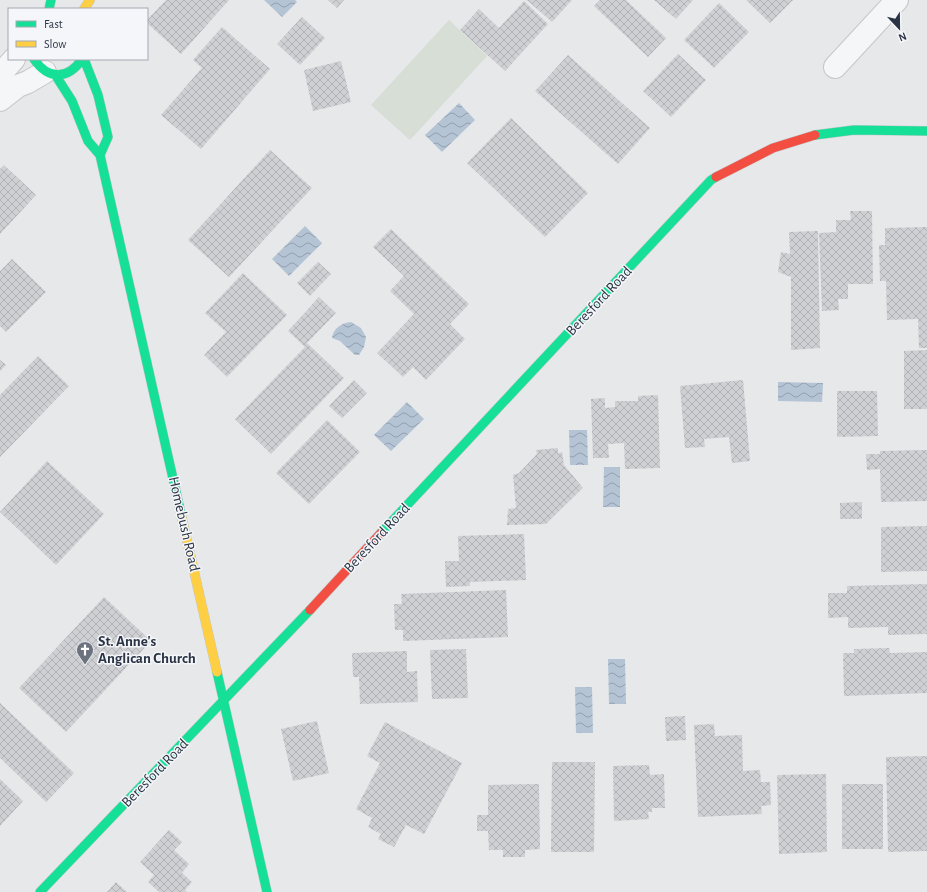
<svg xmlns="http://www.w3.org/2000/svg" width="927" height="892" viewBox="0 0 927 892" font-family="'Alegreya Sans',sans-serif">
<defs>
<pattern id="water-waves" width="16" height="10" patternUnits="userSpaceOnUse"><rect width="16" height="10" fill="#b4c4d5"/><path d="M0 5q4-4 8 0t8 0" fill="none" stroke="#93a0af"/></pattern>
<pattern id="building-cross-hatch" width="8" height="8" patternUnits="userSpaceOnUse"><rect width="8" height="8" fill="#ced0d3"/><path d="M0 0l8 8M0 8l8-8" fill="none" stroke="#b1b3b6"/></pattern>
</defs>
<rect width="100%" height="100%" fill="#e6e8ea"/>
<path fill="#d6ded6" d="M449,20L487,56L410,140L371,105Z"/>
<path fill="url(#water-waves)" d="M264,0H295L297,2L282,17Z
M459,103L475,120L442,152L425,135Z
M305,226L322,243L289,276L272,259Z
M351,322L361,328L366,337L364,347L359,355H355L340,341L332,338C333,328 342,323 351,322Z
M778,382L823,383L822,402L778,401Z
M407,402L424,419L391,451L374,435Z
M569,430H587L588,465H570Z
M604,467H620V507H603Z
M608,659H625L626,704H609Z
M575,687H592L593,733H576Z"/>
<path fill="url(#building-cross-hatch)" d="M166,0H229L181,54L147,23V20Z
M328,0H344L337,8Z
M527,0H572L552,22Z
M600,0H626L666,38L648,57L594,6Z
M654,0H693L676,19Z
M746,0H793L770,23Z
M524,1L548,24L505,71L460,30L479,9L499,28Z
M719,3L749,32L714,68L684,40Z
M302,17L325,38L300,65L277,44Z
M222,27L270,69L201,149L161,115L202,68L193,60Z
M678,54L706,80L671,117L643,91Z
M568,55L650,128L618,164L535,91Z
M341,61L351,102L313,111L304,70Z
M511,118L588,193L545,237L467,163Z
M270,150L312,188L229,277L188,240Z
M4,165L36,195L0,234V169Z
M850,211H872L873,284H848V299H838L839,310L822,311L819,233L836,232V220H851Z
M927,227V348H919L918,319L887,320L886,281H880L879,245H885V228Z
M391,229L469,304L450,324L465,339L426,380L413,367L403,377L377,353L414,314L390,291L404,276L373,247Z
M818,231L820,348L791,350V277L778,272L781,252L790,254L789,232Z
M12,259L46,292L6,332L0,326V271Z
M318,262L331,274L310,296L297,283Z
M243,273L287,315L227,377L204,355L226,332L205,313Z
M319,297L336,313L307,343L344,378L271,454L235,419L305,347L288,331Z
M927,350V409H904V351Z
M38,356L69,386L0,457V395Z
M0,360L6,365L0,371Z
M354,380L367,393L342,418L329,406Z
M743,380L750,461L732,463L729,437L704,439L705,447L685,448L680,386Z
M837,391H877L878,436L837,437Z
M658,395L660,468L625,469L624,443L608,444L609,458H593L591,399L605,398V408L615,407V401H638V396Z
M327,420L360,452L309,504L276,473Z
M558,448V453L562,452L564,465L583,488L546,524L507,525L508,509L516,508L513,475L519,473L537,454L536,450Z
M927,450V501L881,502L880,469L867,470L866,454H880V451Z
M47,461L104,514L56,565L0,512Z
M862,502V519H840V503Z
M927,526V571L881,572V527Z
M524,534L526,580L470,582V586L446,587L445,561H459L458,536Z
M927,584V634L888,635V627L848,628V617L828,618V593H847V586Z
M506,590L508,637L403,641V630H395L394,604H402L401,594Z
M104,597L151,641L66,732L19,688Z
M889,648L890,653L927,652V693L844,696L843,653H854V649Z
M466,649L468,698L432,699L430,650Z
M407,651V672L417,671L418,702L360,704L359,677H353L352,653Z
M0,703L74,773L46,802L0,758Z
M685,716L686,740L666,741L665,717Z
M317,721L329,773L293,781L281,729Z
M385,722L462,763L424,834L406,825L394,847L378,839L381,834L368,827L372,818L356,809L380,763L367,756Z
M714,724L715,736L742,735L743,771L760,770L761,782H770L771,805L761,806L762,814L698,817L694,725Z
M927,756V851L888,852L886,757Z
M552,762H595L594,852H551Z
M649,765L650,775L664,774L665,808H652V812H648L649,819L614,821L613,766Z
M826,774L827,852L779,854L777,775Z
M0,779L23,801L0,826Z
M539,784L540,849L525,850V857H503V850H489L488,831H477V815H488V785Z
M842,784H883V849H842Z
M169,830L182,842L174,850L189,864L182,873L192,882L185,890L187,892H159L148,882L154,875L140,862Z
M116,882L127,892H107Z"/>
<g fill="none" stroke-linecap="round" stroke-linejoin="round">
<g stroke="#c4c6c8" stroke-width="24">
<path id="street" d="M835,67L897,0
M0,75L14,59
M0,100L18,86L28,82L45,72"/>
</g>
<g stroke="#c4c6c8" stroke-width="10">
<path id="fast" d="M49,9L51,0
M34,59C48,80 68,80 82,59
M84,59L98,95L108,137L100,155
M56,76L72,101L88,141L100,155L181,514
M815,135L854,130L927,131
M381,533L711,180L716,177
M217,672L267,892
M40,892L310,610"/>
</g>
<g stroke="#c4c6c8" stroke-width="10">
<path id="slow" d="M84,9L90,0
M181,514L217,672"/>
</g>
<g stroke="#c4c6c8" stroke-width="10">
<path id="jam" d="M716,177L773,148L815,135
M310,610L381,533"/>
</g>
<use href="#street" stroke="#f5f6f7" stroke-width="22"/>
<use href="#fast" stroke="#16e098" stroke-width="9"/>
<use href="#slow" stroke="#ffcf43" stroke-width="9"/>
<use href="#jam" stroke="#f24e42" stroke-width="9"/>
</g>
<defs>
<g id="church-pin" transform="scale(0.9)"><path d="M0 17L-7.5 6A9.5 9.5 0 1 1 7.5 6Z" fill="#6c737f" stroke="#f4f6f9"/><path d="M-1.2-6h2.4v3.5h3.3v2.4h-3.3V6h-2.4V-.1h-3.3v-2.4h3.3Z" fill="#fff"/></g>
</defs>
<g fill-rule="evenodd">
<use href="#church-pin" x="85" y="650"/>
</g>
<g text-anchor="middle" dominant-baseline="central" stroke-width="3" stroke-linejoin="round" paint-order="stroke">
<g font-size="15" fill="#2b3445" stroke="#f4f6f9">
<text transform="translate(599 301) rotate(-47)">Beresford Road</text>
<text transform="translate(184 524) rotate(77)">Homebush Road</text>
<text transform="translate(377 538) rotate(-47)">Beresford Road</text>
<text transform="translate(155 773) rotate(-46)">Beresford Road</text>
</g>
<g font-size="15" font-weight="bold" fill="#2b3445" stroke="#f4f6f9" text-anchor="start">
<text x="98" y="641">St. Anne's<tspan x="98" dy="17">Anglican Church</tspan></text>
</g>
</g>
<rect x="8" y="8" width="140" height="52" fill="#f4f6f9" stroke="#a4a8b1"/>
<rect x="16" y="21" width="20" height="6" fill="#16e098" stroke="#a4a8b1"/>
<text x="44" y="28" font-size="12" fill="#2b3445">Fast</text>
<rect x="16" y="41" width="20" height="6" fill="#ffcf43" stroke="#a4a8b1"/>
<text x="44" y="48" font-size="12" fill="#2b3445">Slow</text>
<g transform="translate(899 28) rotate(158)" stroke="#f4f6f9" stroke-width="3" paint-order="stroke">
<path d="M0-3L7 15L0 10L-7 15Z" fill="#2b3445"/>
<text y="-6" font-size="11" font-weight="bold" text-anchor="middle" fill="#2b3445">N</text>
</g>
</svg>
